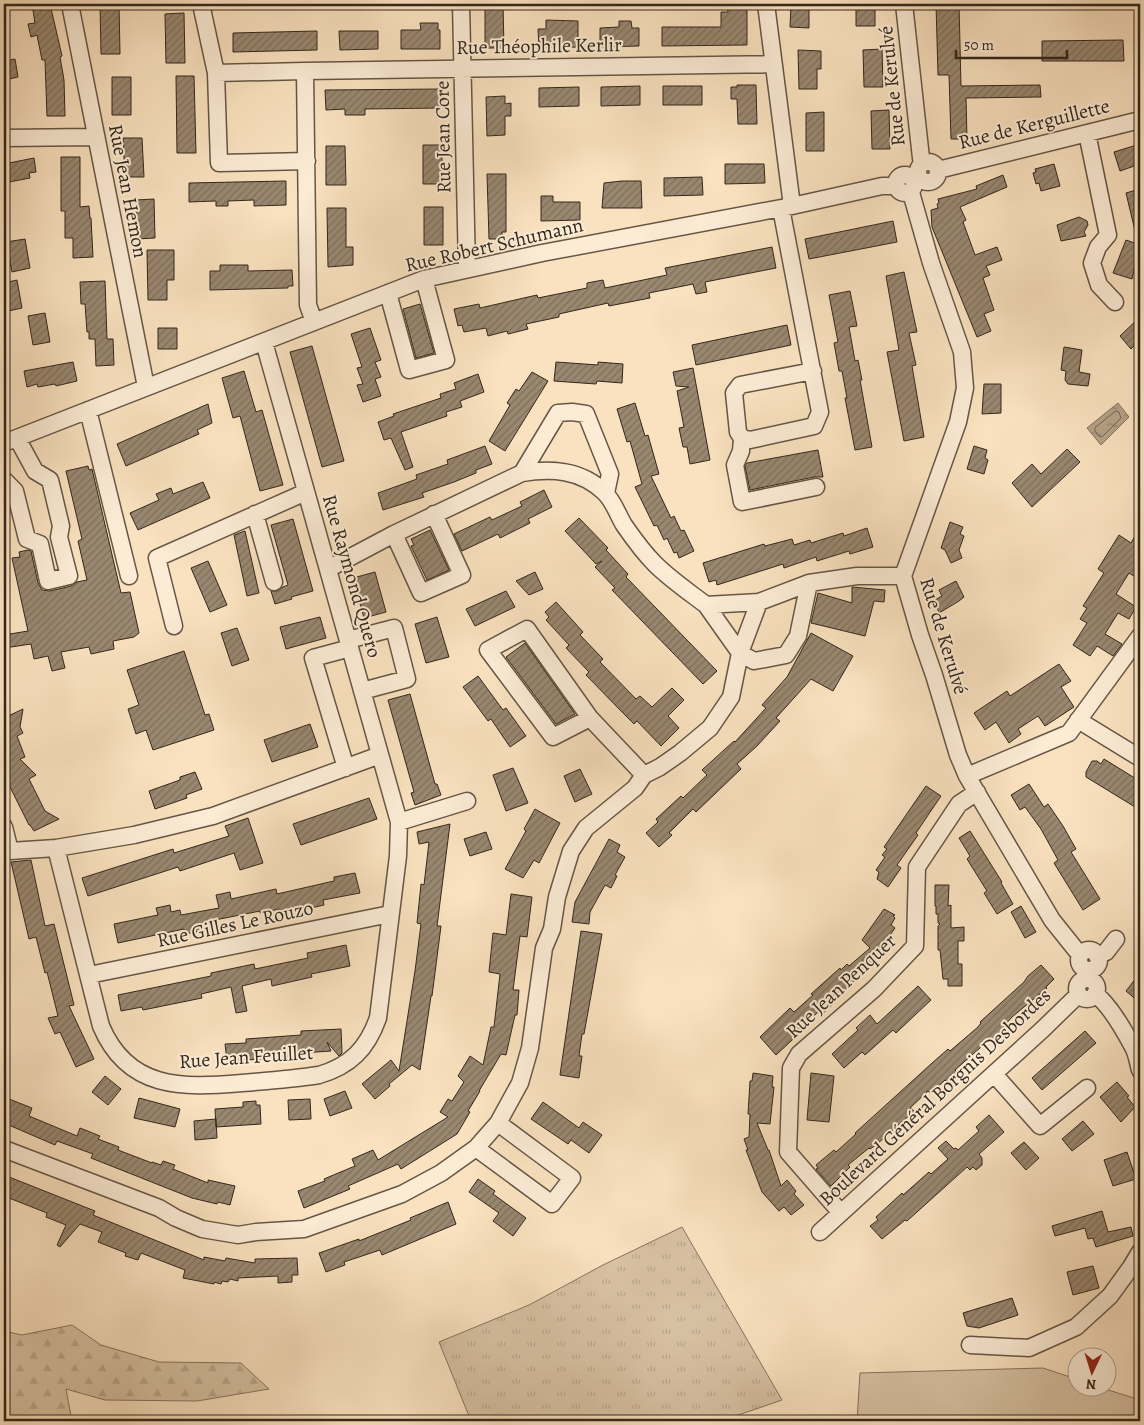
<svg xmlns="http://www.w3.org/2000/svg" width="1144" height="1425" viewBox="0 0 1144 1425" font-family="Alegreya,serif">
<defs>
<pattern id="grass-tufts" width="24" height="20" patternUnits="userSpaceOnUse" patternTransform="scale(1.25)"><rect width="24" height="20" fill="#d8c2a4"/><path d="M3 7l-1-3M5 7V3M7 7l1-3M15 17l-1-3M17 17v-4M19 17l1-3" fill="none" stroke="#baa78d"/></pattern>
<pattern id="forest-firs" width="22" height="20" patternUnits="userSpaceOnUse" patternTransform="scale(1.25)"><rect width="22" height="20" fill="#d8c2a4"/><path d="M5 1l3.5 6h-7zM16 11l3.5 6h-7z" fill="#baa78d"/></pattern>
<pattern id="water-ripples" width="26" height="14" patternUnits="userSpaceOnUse" patternTransform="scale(1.25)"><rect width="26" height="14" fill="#b6a288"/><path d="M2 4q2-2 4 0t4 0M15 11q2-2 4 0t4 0" fill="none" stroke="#95846e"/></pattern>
<pattern id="building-hatch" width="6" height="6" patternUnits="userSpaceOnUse" patternTransform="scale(1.25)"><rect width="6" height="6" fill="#9a8871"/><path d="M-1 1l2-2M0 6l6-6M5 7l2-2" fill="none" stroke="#7e6f5c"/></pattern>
</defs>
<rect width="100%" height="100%" fill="#fae2c0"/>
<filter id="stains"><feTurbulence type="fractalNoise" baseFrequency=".004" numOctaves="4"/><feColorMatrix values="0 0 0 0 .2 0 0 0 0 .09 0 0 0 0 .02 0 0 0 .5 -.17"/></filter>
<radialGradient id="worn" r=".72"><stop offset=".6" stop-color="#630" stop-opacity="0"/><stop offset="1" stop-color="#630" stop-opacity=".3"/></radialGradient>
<path fill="url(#grass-tufts)" stroke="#867460" d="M682,1227L782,1400L721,1421H471L439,1342L529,1305L603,1265Z"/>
<path fill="url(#forest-firs)" stroke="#867460" d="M72,1325L101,1345L159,1362L241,1363L269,1389L197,1401L105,1400L66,1389L72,1421H4V1331L22,1335Z"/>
<path fill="#d8c2a4" stroke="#867460" d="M1043,1368L1076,1379V1388H1102L1140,1400V1421H857L860,1373Z"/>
<path fill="url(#water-ripples)" stroke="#82715d" d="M1118,403L1129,417L1101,445L1087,428Z"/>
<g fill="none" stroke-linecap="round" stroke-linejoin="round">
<path stroke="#746452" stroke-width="1" d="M1116,411L1119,412L1121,418L1103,436L1100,437L1095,431V428Z"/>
</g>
<path fill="url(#building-hatch)" stroke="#33271c" d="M32,4H50L62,56L60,57L64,80L65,116H47L45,60H42L37,35L31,37L28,24L35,23Z
M100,4H119L120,54H101Z
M485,4H503L504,48H485Z
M791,4H809V28L790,27Z
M856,4H875V26H856Z
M936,4H959L961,86L1040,85L1041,97L966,98L967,139H951L949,75H938Z
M727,6H747V45L662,46V27H721V12H728Z
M184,13L185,63H166L165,14Z
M546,20L578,21V47L539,48L538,29H546Z
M619,21H631L632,28H639V46L600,47V28L619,27Z
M420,23H438V30H440V49H401V30H421Z
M317,31V50L233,52V33Z
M339,31H378V49L340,50Z
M1123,40L1124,61H1042V41Z
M882,49L883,87H864L863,50Z
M798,50L821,51V69H817V89H799Z
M15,59L18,77L4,80V61Z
M176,76H194L196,153H177Z
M112,77H131V115H112Z
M737,85H756L757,124H738L737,99H731V87H737Z
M640,86V105L601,106V87Z
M663,86H702V105H663Z
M579,87V106L539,107V88Z
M441,89V108L365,109V115H345V109L326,110L325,90Z
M505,96V104L511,103V116H505V135L487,136L486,97Z
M889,110L890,149H872L871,111Z
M824,112V151H806V113Z
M123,138H142L144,177H125Z
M1140,144V164L1120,171L1114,152Z
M423,145H442V184H423Z
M326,146H345L346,185H326Z
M61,157H80V207L89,206L90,218H91L93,257L73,258V238H65V211H61Z
M34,158L36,172L29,173L30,178L4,183V164Z
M725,164H764L765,183L725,184Z
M1054,164L1060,186L1041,191L1039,183L1036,184L1033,173L1036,172L1035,169Z
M487,174H506V232H502V239H489Z
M1003,175L1007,187L960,207L966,220L963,222L975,255L997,247L1002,260L986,266L990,275L983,278L994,310L984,314L991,331L977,337L932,227L931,210L938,208L937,204L939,203L938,199L977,189L976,186Z
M702,177L703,195L664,196V178Z
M286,181V205L254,206V200L228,201V206H216V201L189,202V183Z
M622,181H641L642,208H602L604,183Z
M1140,189V234L1136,235L1126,193Z
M541,196H553V202H580V220L541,221Z
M154,199L155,238L137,239L136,200Z
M424,207H443V245H424Z
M327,208H346V247H353V265L328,267Z
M1079,217L1087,221L1088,225L1084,232L1086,236L1061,241L1057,225Z
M893,221L897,242L809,259L805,239Z
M25,239L30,268L12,272L6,242Z
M1126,240L1140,245L1132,279L1113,273Z
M772,247L776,268L705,282L707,292L696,294L693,284L649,293L650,298L609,306L608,303L559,314V317L526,324L528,329L508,334L507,331L488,336L486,328L464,332L462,325L458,326L454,309L479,304L480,308L537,295L538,298L587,288V283L603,280L605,288L667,275L665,268Z
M147,250H174V280H167V300H148Z
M220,265H248V271L292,270L293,286H288V288L210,290V271H220Z
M904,272L917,332L909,333L916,365L912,366L924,437L904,441L887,352L899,350L886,276Z
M17,280L22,308L4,312V283Z
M105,281L107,339H113L114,365L96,366L95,339H89V332H87L85,304H81L80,282Z
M850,291L857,326L849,327L855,361L858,360L862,380H860L872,447L855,450L845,398H847L842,371H839L834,343L838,342L829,295Z
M420,304L434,353L416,358L403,309Z
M45,313L50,342L33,345L28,316Z
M1140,317V340L1131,349L1120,336Z
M787,325L791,345L696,365L692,345Z
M158,328H177V349H158Z
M370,328L381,360L375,362L381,377L375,379L381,396L363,402L357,385L363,384L357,368L362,367L351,334Z
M312,346L344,461L322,467L290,352Z
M1064,347L1082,350L1079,372L1090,374L1088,386L1068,384L1065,380L1066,371L1061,370Z
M73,362L77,381L56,386L55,384L38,387L37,384L27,387L24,371Z
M556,362L598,365V362L623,364L622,383L597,381L596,384L554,381Z
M693,368L710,460L690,464L687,447H683L679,428L684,427L677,391L689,387L676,386L673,372Z
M244,371L256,412L262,410L283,485L260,491L240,416L233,418L222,378Z
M532,372L548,381L505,451L489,441L510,405L507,403L516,389L519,391Z
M478,374L484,392L460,401L462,407L446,412L447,416L401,432L413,467L405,470L391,438L384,440L378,422L394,416L393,414L441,398L440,394L456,389L454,383Z
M984,384H1001V413L982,414Z
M635,403L645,436L648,435L659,474L651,476L671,518L674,516L681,531L684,530L694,551L679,558L677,552L674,553L667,538L664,540L657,525L654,526L635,487L642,484L630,441L627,442L617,409Z
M208,404L212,423L197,430L199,434L126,466L117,444Z
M485,446L492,464L476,470V473L454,482L422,493L424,497L383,510L378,493L417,479L416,475L448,464L447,460Z
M974,446L987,450L985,458L988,460L984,474L967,469Z
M1067,449L1080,462L1032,507L1012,483L1032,464L1041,474Z
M818,450L823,477H814L750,490L745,466L747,463Z
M88,466L89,470L92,469L121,593L130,592L139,633L134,637L113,641L114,649L91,654L89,647L61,652L65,668L52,671L48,656L34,659L31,644L4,648V635L28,631L12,558L20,557L19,552L28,550L31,551L38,583L42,590L50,591L71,586L77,582L87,580L78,541L82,539L66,471Z
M203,482L210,498L138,530L130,513L159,500L156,494L171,488L173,494Z
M544,490L552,507L528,519L530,523L500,538L498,534L462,551L454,534L490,517L492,520L522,506L520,502Z
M579,518L608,548L606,550L628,574L626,577L717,671L703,684L612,590L615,588L595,567L602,561L596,564L565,531Z
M293,519L313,591L291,597L292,599L275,604L271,591H277L283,587L288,585L271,525Z
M950,522L963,527L960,534L964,536L959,550L962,558L951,563L945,550L941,548Z
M1140,527V580L1129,573L1116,594L1136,607L1129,619L1118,613L1105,634L1122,644L1113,656L1097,646L1090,656L1073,645L1087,623L1080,619L1087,608L1083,606L1104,573L1098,569L1119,535L1131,543Z
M867,528L873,547L850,554L849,551L817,561L816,557L784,568L783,564L717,585L716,580L709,582L703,563L764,544L765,546L792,539L794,545L810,540L811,543L843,533L844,536Z
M430,530L449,570L427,580L411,546L414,545L411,539Z
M245,531L259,593L247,596L234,535Z
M208,561L227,605L210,612L191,568Z
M375,572L386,612L364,618L353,578Z
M535,572L543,589L529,595L516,581Z
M956,581L964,597L959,601L939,613L935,600L942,596L939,590Z
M852,587L885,590L884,602L874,601L865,636L811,623L818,593L852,603Z
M506,591L515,607L475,626L466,609Z
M556,602L583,632L580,635L603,659L600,662L636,699L640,696L652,707L672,688L684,700L668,716L679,728L661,746L637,721L634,724L622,712L586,675L589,672L566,648L569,645L546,620L549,617L545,612Z
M320,617L326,638L286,649L280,627Z
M437,617L449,657L426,663L415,624Z
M237,628L249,660L232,666L221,633Z
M811,633L853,656L833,691L811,679L776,718L780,721L757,746L737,764L741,769L696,812L693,809L669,833L672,835L659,847L646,833L658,822L656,819L681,796L683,798L707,775L702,770L734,741L735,742L766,708L762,705L787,677Z
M525,643L575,714L556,724L506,657Z
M184,651L205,715L209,714L214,730L153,750L146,730L136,734L128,709L139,705L127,670Z
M1059,664L1071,681L1061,687L1074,707L1045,726L1038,716L1018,729L1021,734L1009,743L996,722L985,730L974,713L1007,691L1010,696Z
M478,676L503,710L506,708L526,736L510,747L491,719L488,721L463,687Z
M410,694L435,784H437L441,795L415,805L411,793L414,792L388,700Z
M23,709L20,727L23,733L17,736L25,757L20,759L36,775L29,779L45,811L59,819L34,831L30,825H29L4,775V718Z
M310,724L318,747L272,762L264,740Z
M1104,759L1138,780L1135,784L1140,788V810L1086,777V772L1092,761H1097L1101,764Z
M513,768L528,803L506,811L493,775Z
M580,769L592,794L575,802L564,776Z
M195,772L202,789L186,795L187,798L155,809L149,791L180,780V777Z
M1029,784L1044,807L1048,804L1063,826L1076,849L1071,852L1100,899L1083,910L1054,863L1058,860L1041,829L1025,807L1020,810L1011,795Z
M926,786L941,796L916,833L918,835L897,865L901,868L888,887L877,879L879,872L876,870L885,857L882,855L887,849L884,847Z
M369,798L377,819L301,845L293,824Z
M535,809L560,823L539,863L534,860L523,878L505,869L526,831L524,829Z
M248,818L263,863L240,870L234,853L180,871L178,867L88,896L82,878L173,849L174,853L229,836L225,826Z
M450,824L437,926H441L432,996H431L420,1070L412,1065L389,1084L390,1086L375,1099L362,1084L391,1060L399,1071L415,971L421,924L417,923L421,884L424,885L429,842L419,844L417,832Z
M970,831L1002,882L1001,883L1013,904L997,914L984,893L987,891L967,859L970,856L959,838Z
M486,832L492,849L470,856L464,839Z
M609,839L620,845L617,852L625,857L615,875L617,876L611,888L605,885L590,912L589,924L572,922L575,902Z
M31,860L45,926L54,924L74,1005L69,1006L94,1059L76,1067L60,1032L55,1034L48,1018L58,1016L47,972L45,973L36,937L29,939L11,862Z
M355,873L360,893L323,900L324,905L281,915L280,909L260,913V911L205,922L207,930L185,934L184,929L118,943L114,924L158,915L156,908L170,905L171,912L180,910L181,915L219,908L216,895L230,892L231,899L276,889L277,894L334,881V877Z
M935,885H949L948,906L951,905V928L964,927V941H958V964H962V986H948V979H943L940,950H938V926L940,924L938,923V914H936V906H935Z
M511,894L532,897L527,937L520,936L513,990H519L517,1015H515L506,1055L501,1054L479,1091H480L468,1111L470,1112L457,1134L401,1169L398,1164L348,1186L350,1189L304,1208L298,1191L325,1181L324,1179L355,1166L352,1159L373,1150L378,1160L448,1117L440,1112L448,1099L452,1101L464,1082L458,1076L470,1056L483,1065L491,1027H494L500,974L489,972L493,933L506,935Z
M1021,906L1036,932L1025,938L1011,912Z
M884,909L895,915L893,916L895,918L891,925L895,928L872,961L873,963L841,993L843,994L821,1015L818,1012L802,1027L804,1029L776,1055L760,1037L790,1008L794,1012L813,995L811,994L840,968L841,970L847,964L849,966L870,948L862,940Z
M581,931L602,934L588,1012L584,1034H582L579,1056H582L579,1078L560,1075Z
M346,945L350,966L311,974L312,977L272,986L271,979L242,986L247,1011L236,1013L231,987L201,994L202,998L143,1010L142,1007L121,1011L118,995L211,976V973L254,964L255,969L308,958L307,953Z
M1041,965L1054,979L1046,987L1047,988L1012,1017L1003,1027L1005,1030L991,1042L989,1040L955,1070L957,1072L947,1082L945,1080L931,1093L928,1091L910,1108L914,1111L876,1145L870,1149L869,1148L848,1165L850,1167L831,1186L816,1169L818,1168L816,1165L834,1150L836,1152L856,1134L855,1133L931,1064L948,1049L950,1051L978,1027L981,1023L980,1022L1024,982L1028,976Z
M1140,973V1003L1126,991Z
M918,986L931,1000L896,1033L893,1030L865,1055L862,1052L844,1068L832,1054L858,1030L856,1028L870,1015L877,1024Z
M341,1029L342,1053L339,1056L327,1042L331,1051L302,1053L303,1057L227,1061L225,1044L246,1043V1039L301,1035V1031Z
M1085,1031L1096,1043L1042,1090L1032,1078Z
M753,1073L773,1076L772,1087H774L770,1124L757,1123L768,1150H769L781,1186L787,1180L796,1191L794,1194L804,1205L791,1215L784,1207L779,1211L762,1192L746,1150H748L744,1139L749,1137L750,1114H748L750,1081H752Z
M811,1073L834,1076L829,1122L807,1120Z
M105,1076L121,1089L108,1105L92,1092Z
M1117,1082L1129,1096L1127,1097L1135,1107L1121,1122L1100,1097Z
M345,1091L352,1108L330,1116L324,1099Z
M4,1097L32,1108L29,1116L77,1136L80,1128L100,1136L98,1139L119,1147L118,1150L152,1163V1162L161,1165L163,1161L175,1165L173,1169L208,1183V1180L235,1186L230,1205L218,1202L217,1204L192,1198L91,1158L93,1154L57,1141L55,1145L4,1123Z
M139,1098L180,1109L175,1127L134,1118Z
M310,1099L311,1119L289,1120L288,1100Z
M256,1101V1105H260L261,1124L216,1127L215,1109L243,1107V1102Z
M543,1102L579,1128L583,1122L602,1135L589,1153L571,1140L568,1144L531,1119Z
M989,1115L1004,1132L979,1154L982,1158V1165L976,1170L973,1167L970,1170L967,1167L907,1221L905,1220L882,1239L870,1226L878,1220L876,1217L902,1193L903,1195L929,1172L931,1174L948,1159L938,1148L946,1141L954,1149L956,1148L958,1150L979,1131L976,1127Z
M216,1119L217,1138L195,1140L194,1121Z
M1083,1121L1094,1134L1072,1151L1062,1139Z
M1024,1142L1039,1158L1026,1170L1011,1153Z
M1127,1152L1136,1179L1113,1186L1104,1160Z
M4,1175L95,1211L93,1215L204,1260V1257L225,1261L226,1258L255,1263V1259L297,1258L298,1275H292V1282L278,1283V1276L238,1278V1281L230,1279L228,1282L222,1281L221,1284L214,1282V1284L183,1278L185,1270L141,1253L138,1260L125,1256L126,1253L98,1242L102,1232L80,1224L60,1247L57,1245L66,1225L46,1217L47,1213L4,1196Z
M478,1179L495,1191L493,1194L526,1218L513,1236L493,1221L499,1213L469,1192Z
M448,1202L456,1224L382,1255L380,1250L344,1262L345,1265L326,1272L319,1253L359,1239V1241L411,1220L410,1218Z
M1102,1211L1108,1232L1131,1227L1133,1236L1096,1247L1093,1238L1088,1239L1085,1228L1055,1236L1052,1226Z
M1093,1266L1099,1288L1073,1295L1067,1272Z
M1012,1298L1018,1315L979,1328L967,1326L963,1313Z"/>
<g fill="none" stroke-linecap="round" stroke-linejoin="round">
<g stroke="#655645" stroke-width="19">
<path id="minor" d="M70,4L146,387
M201,4L216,73
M461,4L467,269
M766,4L792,206
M904,4L921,158L923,163
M305,71L773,64
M1087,133L1108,235L1098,247L1092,263L1099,285L1115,302
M4,138L95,137
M307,161L219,163L216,73L305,71L308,305L314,322
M918 172a10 10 0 1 1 20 0a10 10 0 1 1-20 0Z
M938,170L1140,120
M896 184a9 9 0 1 1 18 0a9 9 0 1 1-18 0Z
M910,193L912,196L931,263L962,352L965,388L958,422L903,576L920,635L934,675L958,755L967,776L1052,920L1076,950L1081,954
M781,208L820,412L814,426L750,440L742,438L738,432L734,393L740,385L813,371
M388,293L409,370L446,360L424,279
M88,410L129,576
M742,438L741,451L735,465L742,502L816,487
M4,443L424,279L542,253L792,206L882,186H897
M522,473L558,413L572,412L586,414L610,474L606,493
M4,480L15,491L27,539L40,544L48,581L69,576L59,537L61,526L50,480L35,471L17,438
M255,514L274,582
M394,534L421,593L462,575L434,514
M328,569L394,534L522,473C552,468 581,470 604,492C613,500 618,515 624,525C633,538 644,553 655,564C670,579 689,592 706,605L759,602L809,583L857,576H903
M706,605L740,653L754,661L786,655L798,636L809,583
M174,626L157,558L306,492
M348,640L394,628L407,679L362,691
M590,718L553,737L488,650L527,629L590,718L644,775
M1078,720L1140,758
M346,768L313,658L350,648
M967,776L1069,733L1140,636
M399,822L467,801
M4,827L10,851L56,848L134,835L213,816L380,755
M56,848L101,1026C128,1090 182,1088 242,1083C267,1081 293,1079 319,1075C350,1066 367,1049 378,1018L398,856L399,822L264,342
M1079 960a10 10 0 1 1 20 0a10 10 0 1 1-20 0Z
M1097,956L1106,952L1116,939
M89,975L390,914
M1077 989a10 10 0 1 1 20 0a10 10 0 1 1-20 0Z
M1095,994C1109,1004 1125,1032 1133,1047C1137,1054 1138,1063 1140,1070
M994,1074L1040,1126L1087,1088
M476,1148L552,1204L572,1178L498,1123
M4,1149L159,1208L176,1218L202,1229L238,1235L256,1232L304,1229L402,1194L441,1173L476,1148L498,1123L520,1083L530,1048L544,948L552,929L557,897L571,851L586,828L635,788L644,775L660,767L680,753L710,728L731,697L740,653L759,602
M841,1213L788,1152L791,1068L799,1054L874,989L915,946L917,867L959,804L977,792
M820,1232L1043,1029L1079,994
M970,1345L1029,1348L1076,1327L1110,1296L1131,1267L1140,1252"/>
</g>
<use href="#minor" stroke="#fcecd6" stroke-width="16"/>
</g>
<g text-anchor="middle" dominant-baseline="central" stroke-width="4" stroke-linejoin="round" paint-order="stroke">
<g font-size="20" fill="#33271c" stroke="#fcecd6">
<text transform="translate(539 46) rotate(-1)">Rue Théophile Kerlir</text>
<text transform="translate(892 86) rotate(-96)">Rue de Kerulvé</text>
<text transform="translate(1034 124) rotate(-14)">Rue de Kerguillette</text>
<text transform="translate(443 137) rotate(-91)">Rue Jean Core</text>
<text transform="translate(128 191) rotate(79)">Rue Jean Hemon</text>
<text transform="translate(494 245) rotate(-13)">Rue Robert Schumann</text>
<text transform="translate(352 576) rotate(74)">Rue Raymond Quero</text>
<text transform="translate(944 636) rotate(73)">Rue de Kerulvé</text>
<text transform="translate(235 924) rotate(-12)">Rue Gilles Le Rouzo</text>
<text transform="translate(841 986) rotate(-43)">Rue Jean Penquer</text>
<text transform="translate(246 1057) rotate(-4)">Rue Jean Feuillet</text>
<text transform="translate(935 1097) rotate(-43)">Boulevard Général Borgnis Desbordes</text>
</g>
</g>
<rect width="1144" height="1425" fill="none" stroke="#fae2c0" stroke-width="20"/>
<rect x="5" y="5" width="1134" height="1415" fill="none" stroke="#33271c" stroke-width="2.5"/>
<rect x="10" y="10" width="1124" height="1405" fill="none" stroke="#33271c"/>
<g transform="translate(1092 1372) rotate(184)"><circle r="24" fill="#fcecd6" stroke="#ac9d8c"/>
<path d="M0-4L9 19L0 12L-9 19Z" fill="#8f2418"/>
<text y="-8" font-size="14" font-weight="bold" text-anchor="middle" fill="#33271c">N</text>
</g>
<path d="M956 50v8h111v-8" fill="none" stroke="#33271c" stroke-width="2.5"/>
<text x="964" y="50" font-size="15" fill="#33271c" stroke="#fcecd6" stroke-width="4" paint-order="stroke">50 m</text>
<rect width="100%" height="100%" filter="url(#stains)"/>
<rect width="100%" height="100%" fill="url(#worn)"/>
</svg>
